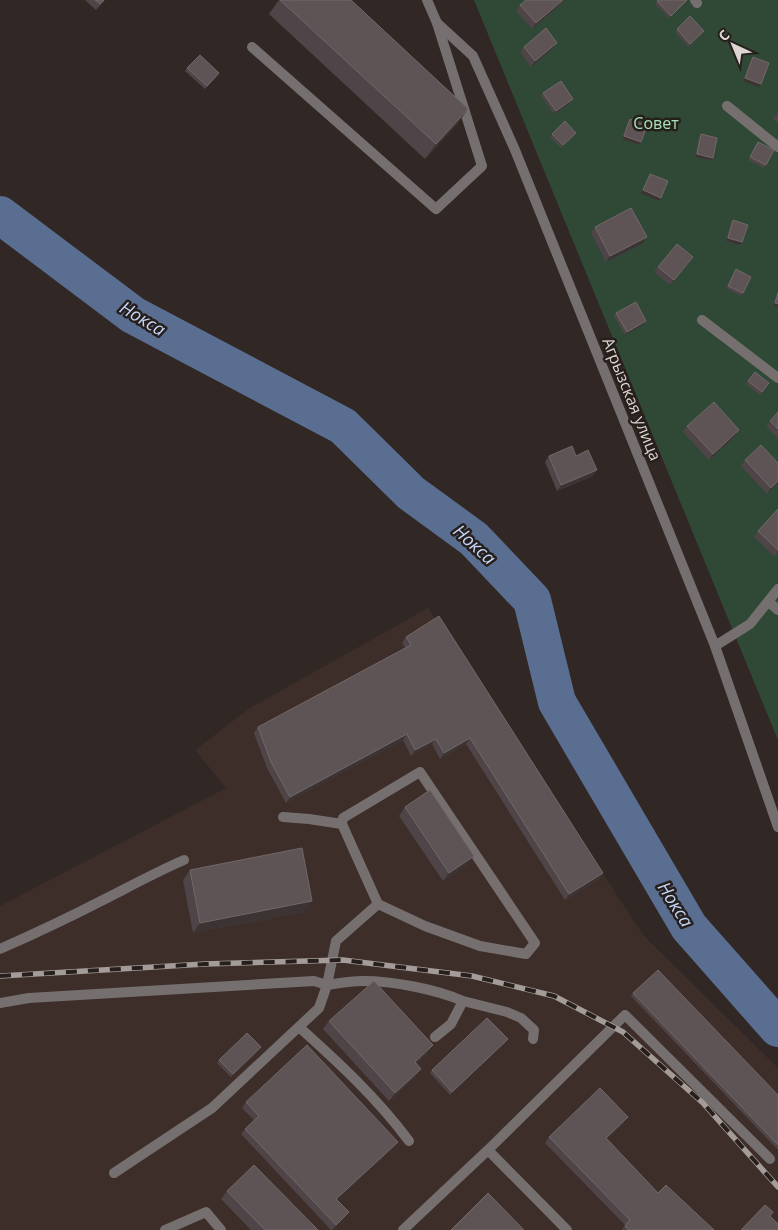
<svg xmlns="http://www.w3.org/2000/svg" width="778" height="1230" viewBox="0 0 778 1230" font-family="'Open Sans',sans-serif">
<rect width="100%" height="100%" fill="#312825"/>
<path fill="#3e2e29" d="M428,608L644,936L778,1068V1230H0V906L226,788L195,750L250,708Z"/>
<path fill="#304937" d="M474,0H778V740Z"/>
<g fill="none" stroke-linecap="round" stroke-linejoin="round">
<path stroke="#5a6e91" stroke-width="38" d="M0,215L133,315L343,426L411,493L474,539L532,600L557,702L689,927L778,1028"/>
<path stroke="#75706f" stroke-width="10" d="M695,0L697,3
M252,47L436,209L482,166L437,23
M727,106L778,147
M702,320L778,378
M769,602L778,610
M715,646L750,624L778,589
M283,817L309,819L342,824
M378,904L425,926L480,946L526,954L535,943L420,772L343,818L342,824L378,904L336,941L327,985C339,983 351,981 363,981C393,981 435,989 463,1001L451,1024L435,1037
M0,949C34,934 68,918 101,901C129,887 156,872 184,860
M463,1001L507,1012L521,1018L534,1030L533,1039
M0,1003L29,998L314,981L327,985L319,1008L212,1108L114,1173
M299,1027C338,1062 377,1098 409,1141
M488,1150L625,1015L770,1159
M165,1230L206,1212L221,1230
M403,1230L488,1150L567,1230"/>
<path stroke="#75706f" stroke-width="10" d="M427,0L437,23L473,56L515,150L715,646L778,827"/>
<g stroke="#a39c99" stroke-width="5.5">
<path id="rail" d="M0,976L205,964L343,960L472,976L554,996L623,1032L703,1103L778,1187"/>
</g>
<use href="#rail" stroke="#271f1b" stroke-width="4" stroke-dasharray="11" stroke-linecap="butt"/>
</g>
<path fill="#4f4548" d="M85,0H105L96,10Z
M279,0H351L468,109L458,123L425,159L269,14Z
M659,0L685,3L669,18L655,4Z
M564,1L532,29L516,11L520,5Z
M677,29L704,31L688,47L675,32Z
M524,47L553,48L531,67L520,52Z
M753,57L759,87L743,81L751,60Z
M187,68L217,76L205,89L185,71Z
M543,93L571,102L554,114L541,96Z
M778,112V123L773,119Z
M630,119L639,145L622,139L628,122Z
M576,133L561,148L550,137L552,134Z
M701,134L711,160L695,157L699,137Z
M758,142L766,165L764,168L748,160Z
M733,220L740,245L726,241L731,223Z
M595,227L647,237L643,243L606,262L591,233Z
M693,257L670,285L654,272L658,267Z
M736,269L743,293L741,296L726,288Z
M778,290V307L773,306Z
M616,313L644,324L625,335L614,316Z
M755,372L769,383L760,395L746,384Z
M778,412V438L766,427Z
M687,426L739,430L735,436L709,460L683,432Z
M549,456H576L593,476L557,491L545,462Z
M745,460L778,463V483L767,494L741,466Z
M778,509V552L774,556L754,537L758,531Z
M406,637L603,873L599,879L565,900L466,744L440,759L432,744L411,756L403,740L286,803L267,768L254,733L258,727L405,648L402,643Z
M405,807L468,864L443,881L399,816Z
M190,870L304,912L193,933L183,880Z
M633,993L778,1095V1150L631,996Z
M329,1021L427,1054L417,1063L416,1077L389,1101L323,1029Z
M508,1039L506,1042L450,1095L430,1073L432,1070Z
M259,1050L231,1077L217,1063L219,1060Z
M246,1102L394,1147L337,1200L345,1218L332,1230H331L241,1134L245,1129L254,1120L242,1108Z
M624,1122L607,1139L658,1193L714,1230H622L625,1225L545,1143L549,1137Z
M227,1191L317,1230H251L221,1199Z"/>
<path fill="#3c3333" d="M563,0H565L532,29L536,23Z
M557,43L553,48L531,67L535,61Z
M745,78L761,84L759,87L743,81Z
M573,99L571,102L554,114L556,111Z
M468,109L458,123L425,159L436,144Z
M624,136L641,142L639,145L622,139Z
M697,154L713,158L711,160L695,157Z
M643,190L661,198L659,201L640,193Z
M647,237L643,243L606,262L610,256Z
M728,238L742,242L740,245L726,241Z
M693,257L689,263L670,285L674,280Z
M775,303L778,304V307L773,306Z
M646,321L644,324L625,335L627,332Z
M739,430L735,436L709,460L713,454Z
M597,470L593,476L557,491L561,485Z
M778,481V483L767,494L771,488Z
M407,734L403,740L286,803L290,797Z
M470,738L466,744L440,759L444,753Z
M436,739L432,744L411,756L415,750Z
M474,856L468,864L443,881L449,873Z
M603,873L599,879L565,900L569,894Z
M312,901L304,912L193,933L200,923Z
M508,1039L506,1042L450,1095L452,1092Z
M433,1045L427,1054L409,1070L415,1062Z
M261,1047L259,1050L231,1077L233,1074Z
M421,1069L416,1077L389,1101L395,1093Z
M628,1117L624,1122L602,1144L606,1138Z
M398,1142L394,1147L333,1204L336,1199Z
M349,1212L345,1218L332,1230L336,1225Z"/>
<path fill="#5e5456" stroke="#71686a" d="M95,0H104L100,4Z
M280,0H351L468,109L436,144Z
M526,0H563L536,23L520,5Z
M659,0H687L671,16L657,1Z
M690,16L704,31L690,44L677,29Z
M546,28L557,43L535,61L524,47Z
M200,55L219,73L207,86L187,68Z
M753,57L769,63L761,84L745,78Z
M561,81L573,99L556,111L543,93Z
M630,119L647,126L641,142L624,136Z
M565,121L576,133L563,145L552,134Z
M701,134L717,138L713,158L697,154Z
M758,142L774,150L766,165L750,157Z
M650,174L668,181L661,198L643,190Z
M631,208L647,237L610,256L595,227Z
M733,220L748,225L742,242L728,238Z
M677,244L693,257L674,280L658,267Z
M736,269L751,277L743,293L728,286Z
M778,293V304L775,303Z
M636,302L646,321L627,332L616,313Z
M755,372L769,383L762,392L748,381Z
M714,402L739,430L713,454L687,426Z
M778,412V429L770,421Z
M761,445L778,463V481L771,488L745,460Z
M572,446L576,456L588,450L597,470L561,485L549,456Z
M778,509V550L758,531Z
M439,616L603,873L569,894L470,738L444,753L436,739L415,750L407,734L290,797L271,762L258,727L411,645L406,637Z
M430,790L474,856L449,873L405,807Z
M302,848L312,901L200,923L190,870Z
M658,970L778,1095V1145L633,993Z
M374,981L433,1045L415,1062L421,1069L395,1093L329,1021Z
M487,1018L508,1039L452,1092L432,1070Z
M247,1033L261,1047L233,1074L219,1060Z
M307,1045L398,1142L336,1199L349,1212L336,1225L245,1129L259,1116L246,1102Z
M600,1088L628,1117L606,1138L658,1193L666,1185L714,1230H629L625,1226L630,1220L549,1137Z
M254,1165L318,1230H265L227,1191Z
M488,1193L524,1230H451Z
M765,1205L773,1212L770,1216L778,1224V1230H741Z"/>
<g text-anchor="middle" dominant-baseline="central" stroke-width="5" stroke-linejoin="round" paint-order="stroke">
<g font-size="16" fill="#a6e4b6" stroke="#271f1b">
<text x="656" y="123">Совет</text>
</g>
<g font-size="16" fill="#dbd5d3" stroke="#271f1b">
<text transform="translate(632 399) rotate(68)">Агрызская улица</text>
</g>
<g font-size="18" font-style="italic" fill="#c3d7fb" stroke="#271f1b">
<text transform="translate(143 318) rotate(31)">Нокса</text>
<text transform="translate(475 544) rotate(42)">Нокса</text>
<text transform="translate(676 904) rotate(58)">Нокса</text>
</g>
</g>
<g transform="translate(733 45) rotate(316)" stroke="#271f1b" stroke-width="4" paint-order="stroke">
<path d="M0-4L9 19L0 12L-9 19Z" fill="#dbd5d3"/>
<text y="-8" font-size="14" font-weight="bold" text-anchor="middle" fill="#dbd5d3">С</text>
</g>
</svg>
